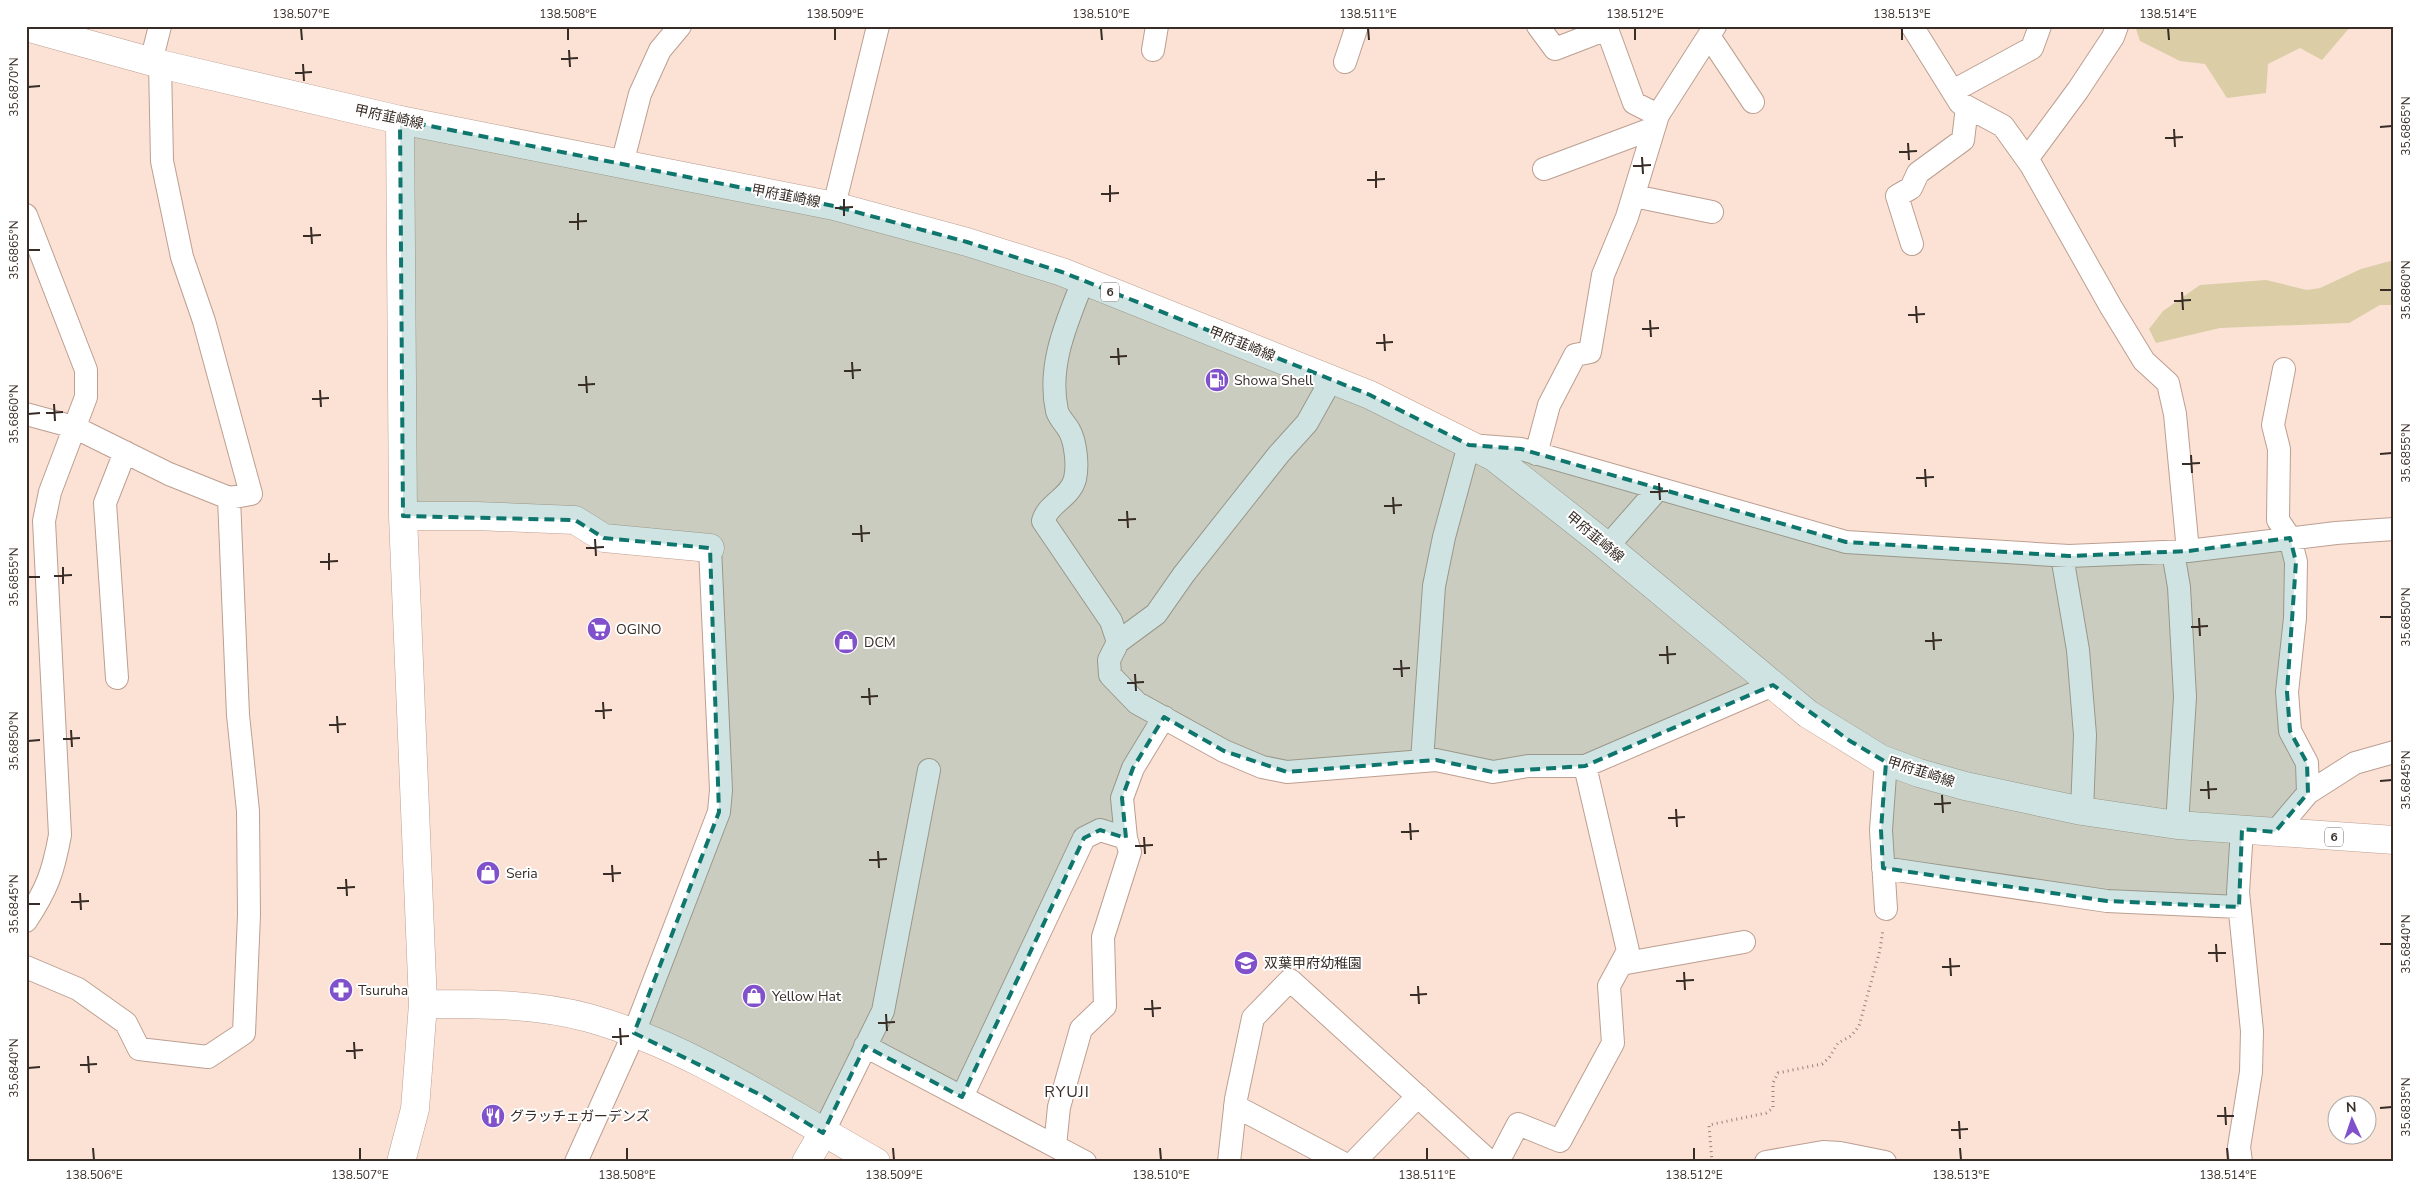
<svg xmlns="http://www.w3.org/2000/svg" width="2420" height="1188" viewBox="0 0 2420 1188" font-family="'Nunito Sans','Noto Sans JP',sans-serif">
<rect width="100%" height="100%" fill="#fbe2d5"/>
<path fill="#dbcea7" d="M2135,26H2351L2322,60L2300,48L2268,64L2266,93L2227,98L2205,64L2180,61L2140,41Z
M2394,260V305H2380L2349,323L2220,328L2156,343L2149,329L2163,311L2200,285L2266,280L2307,290L2320,288L2361,269Z"/>
<g fill="none" stroke-linecap="round" stroke-linejoin="round">
<g stroke="#bc9f91" stroke-width="24">
<path id="street" d="M1538,26L1555,49L1607,29L1634,103L1658,115
M1912,26L1960,103L2003,126L2031,165L2111,307L2144,361L2168,383L2175,414L2188,551
M1709,36L1753,102
M1153,50L1157,26
M151,62L160,26
M1345,62L1357,26
M160,64L162,161L182,257L204,321L251,494L229,498
M1953,91L2032,48L2040,26
M2027,159L2078,90L2113,37L2117,26
M622,164L640,94L660,50L680,26
M1544,169L1654,128
M1634,196L1712,212
M834,206L878,26
M26,215L86,370V397L50,492L44,521L60,835C53,873 47,889 26,921
M1912,244L1897,196L1911,188L1918,173L1963,140L1967,107
M1083,281C1067,322 1047,365 1057,411C1059,418 1065,423 1069,430C1076,442 1078,466 1075,479C1070,498 1048,503 1043,521L1111,621L1118,642L1109,660L1110,675L1137,703L1224,751L1262,767L1287,772L1436,760L1493,772L1528,766H1585L1773,685
M2284,369L2273,425L2279,449L2278,520L2290,538L2296,562L2295,618L2287,692L2290,731L2307,763L2308,793
M26,414L74,427L169,474L229,498L238,715L248,811L249,915L244,1033L208,1057L139,1049L126,1023L78,989L26,967
M1536,454L1549,405L1575,355L1590,352L1603,275L1627,217L1658,115L1715,26
M1607,547L1658,489
M2173,552L2179,587L2185,697L2177,825
M2062,556L2078,650L2085,735L2082,811
M1118,642L1156,614L1184,574L1279,454L1307,423L1331,380
M117,678L105,503L125,452
M1422,761L1434,586L1444,537L1469,445L1521,449L1846,542L2069,556L2188,551L2336,533L2394,529
M2275,832L2308,793L2355,763L2394,752
M1126,838L1122,798L1133,768L1164,717
M1883,868L2107,901L2239,907
M1886,909L1881,830L1886,761
M1621,964L1744,942
M865,1046L1085,1162
M962,1097L1084,838L1100,830L1126,838L1130,852L1103,937L1105,1006L1081,1029L1059,1107L1055,1146
M1235,1106L1341,1162
M823,1133L883,1011L929,770
M576,1162L634,1033L719,812L721,790L710,548
M1229,1162L1236,1099L1253,1018L1290,980L1490,1162
M1354,1162L1418,1096
M1498,1162L1518,1124L1560,1141L1613,1043L1609,986L1628,951L1585,766
M1766,1162L1823,1152L1840,1153L1885,1162
M2241,1162L2239,1147L2251,1072L2252,1031L2238,892L2242,829"/>
</g>
<g stroke="#bc9f91" stroke-width="29">
<path id="secondary" d="M400,120L403,516L423,1004L415,1109L401,1162
M403,516H476L575,520L604,538L710,548
M423,1004C478,1004 535,1003 589,1018C692,1047 783,1110 876,1162
M806,1162L823,1133"/>
</g>
<g stroke="#bc9f91" stroke-width="29">
<path id="primary" d="M26,27L160,64L400,120L834,206L967,242L1062,272L1370,395L1494,457L1598,539L1808,714L1881,759L1919,773L1965,786L2082,811L2177,825L2394,840"/>
</g>
<path stroke="#96847b" stroke-width="3" stroke-dasharray="1 4" stroke-linecap="butt" d="M1712,1162L1709,1125L1766,1113L1773,1108V1083L1778,1073L1822,1064L1829,1058L1838,1043L1851,1036L1859,1026L1880,950L1883,929"/>
<use href="#street" stroke="#fff" stroke-width="22"/>
<use href="#secondary" stroke="#fff" stroke-width="28"/>
<use href="#primary" stroke="#fff" stroke-width="28"/>
</g>
<path fill="#0f766e" fill-opacity="0.2" stroke="#0f766e" stroke-width="4" stroke-dasharray="10 6" stroke-linejoin="round" d="M400,120L834,206L967,242L1062,272L1370,395L1469,445L1521,449L1846,542L2069,556L2188,551L2290,538L2296,562L2287,692L2290,731L2307,763L2308,793L2275,832L2242,829L2239,907L2107,901L1883,868L1881,830L1886,762L1850,741L1773,685L1585,766L1493,772L1436,760L1287,772L1224,751L1164,717L1133,768L1122,798L1126,838L1100,830L1084,838L962,1097L865,1046L823,1133L763,1096L634,1033L719,812L710,548L604,538L575,520L403,516Z"/>
<path fill="none" stroke="#372c26" stroke-width="2" d="M301,28L302,40M568,28V40M835,28V40M1101,28L1102,40M1368,28L1369,40M1635,28V40M1902,28V40M2168,28L2169,40M569,50L570,67M561,59L578,58M303,64L304,81M295,73L312,72M28,87L40,86M2380,127L2392,126M2174,129L2175,147M2165,138L2183,137M1908,143L1909,160M1899,152L1917,151M1642,157L1643,174M1633,166L1651,165M1376,171V188M1367,180L1385,179M1110,185V202M1101,194L1119,193M844,199V216M835,208L853,207M578,213V230M569,222L587,221M311,227L312,244M303,236L321,235M28,250H40M2380,290H2392M2182,292L2183,310M2174,301L2191,300M1916,306L1917,323M1908,315L1925,314M1650,320L1651,337M1642,329L1659,328M1384,334L1385,351M1376,343L1393,342M1118,348L1119,365M1110,357L1127,356M852,362L853,379M844,371L861,370M586,376L587,393M578,385L595,384M320,390L321,407M312,399L329,398M54,404L55,421M46,413L63,412M28,414L40,413M2380,454L2392,453M2191,455L2192,473M2182,464L2200,463M1925,469L1926,487M1916,478L1934,477M1659,483L1660,500M1650,492L1668,491M1393,497L1394,514M1384,506L1402,505M1127,511L1128,528M1118,520L1136,519M861,525L862,542M852,534L870,533M595,539L596,556M586,548L604,547M329,553V570M320,562L338,561M63,567V584M54,576L72,575M28,577H40M2380,617H2392M2199,618L2200,636M2191,627L2208,626M1933,632L1934,650M1925,641L1942,640M1667,646L1668,664M1659,655L1676,654M1401,660L1402,677M1393,669L1410,668M1135,674L1136,691M1127,683L1144,682M869,688L870,705M861,697L878,696M603,702L604,719M595,711L612,710M337,716L338,733M329,725L346,724M71,730L72,747M63,739L80,738M28,741L40,740M2208,781L2209,799M2380,781L2392,780M2200,790L2217,789M1942,795L1943,813M1934,804L1951,803M1676,809L1677,827M1668,818L1685,817M1410,823L1411,840M1401,832L1419,831M1144,837L1145,854M1135,846L1153,845M878,851L879,868M869,860L887,859M612,865L613,882M603,874L621,873M346,879L347,896M337,888L355,887M80,893L81,910M71,902L89,901M28,904H40M2216,944L2217,962M2380,944H2392M2208,953H2226M1950,958L1951,976M1942,967L1960,966M1684,972L1685,990M1676,981L1694,980M1418,986L1419,1004M1410,995L1427,994M1152,1000L1153,1017M1144,1009L1161,1008M886,1014L887,1031M878,1023L895,1022M620,1028L621,1045M612,1037L629,1036M354,1042L355,1059M346,1051L363,1050M88,1056L89,1073M80,1065L97,1064M28,1068L40,1067M2225,1107L2226,1125M2380,1108L2392,1107M2217,1116H2234M1959,1121L1960,1139M1951,1130L1968,1129M93,1148L94,1160M360,1148V1160M627,1148V1160M893,1148L894,1160M1160,1148L1161,1160M1427,1148V1160M1694,1148V1160M1960,1148L1961,1160M2227,1148L2228,1160"/>
<defs>
<g id="fuel-disc" transform="scale(1.25)"><circle r="9.5" fill="#8051ca" stroke="#fff"/><path d="M-5.5-6h7V0h2V4h1.3V-2.5L3-4.5l.8-.8L6-3V5H2.5V1h-1V6h-7ZM-4.2-4.7v3.2H.2V-4.7Z" fill="#fff"/></g>
<g id="supermarket-disc" transform="scale(1.25)"><circle r="9.5" fill="#8051ca" stroke="#fff"/><path d="M-6-5.5h2.5l.6 2H6L4.5 2H-2.5L-4.4-4H-6ZM-1.5 3.2a1.3 1.3 0 1 0 .1 0ZM3 3.2a1.3 1.3 0 1 0 .1 0Z" fill="#fff"/></g>
<g id="shop-disc" transform="scale(1.25)"><circle r="9.5" fill="#8051ca" stroke="#fff"/><path d="M-5-2.5h2.3a2.7 3.5 0 0 1 5.4 0H5L5.5 6h-11ZM-1.5-2.5h3a1.5 2.3 0 0 0-3 0Z" fill="#fff"/></g>
<g id="school-disc" transform="scale(1.25)"><circle r="9.5" fill="#8051ca" stroke="#fff"/><path d="M0-5L7-2L0 1L-7-2ZM-4 1L0 2.5L4 1V4Q0 6-4 4Z" fill="#fff"/></g>
<g id="pharmacy-disc" transform="scale(1.25)"><circle r="9.5" fill="#8051ca" stroke="#fff"/><path d="M-2-6h4v4h4v4h-4v4h-4v-4h-4v-4h4Z" fill="#fff"/></g>
<g id="restaurant-disc" transform="scale(1.25)"><circle r="9.5" fill="#8051ca" stroke="#fff"/><path d="M-5-6h1v4h1v-4h1v4h1v-4h1v5L-1.5 .5V6h-2V.5L-5-1ZM5-6V6H3V1.5H1.5Q1.5-4 5-6Z" fill="#fff"/></g>
</defs>
<g fill-rule="evenodd">
<use href="#fuel-disc" x="1217" y="380"/>
<use href="#supermarket-disc" x="599" y="629"/>
<use href="#shop-disc" x="846" y="642"/>
<use href="#shop-disc" x="488" y="873"/>
<use href="#school-disc" x="1246" y="963"/>
<use href="#pharmacy-disc" x="341" y="990"/>
<use href="#shop-disc" x="754" y="996"/>
<use href="#restaurant-disc" x="493" y="1116"/>
</g>
<g text-anchor="middle" dominant-baseline="central" stroke-width="4" stroke-linejoin="round" paint-order="stroke">
<g fill="#fff" stroke="#736b67" stroke-width="1">
<rect x="1101" y="282.5" width="18" height="19" rx="4"/>
<rect x="2325" y="827.5" width="18" height="19" rx="4"/>
</g>
<g font-size="12" font-weight="bold" fill="#372c26">
<text x="1110" y="292">6</text>
<text x="2334" y="837">6</text>
</g>
<g font-size="14" fill="#372c26" stroke="#fff">
<text transform="translate(389 117) rotate(12)">甲府韮崎線</text>
<text transform="translate(786 196) rotate(11)">甲府韮崎線</text>
<text transform="translate(1242 344) rotate(22)">甲府韮崎線</text>
<text transform="translate(1595 537) rotate(40)">甲府韮崎線</text>
<text transform="translate(1921 772) rotate(18)">甲府韮崎線</text>
</g>
<g font-size="14" fill="#372c26" stroke="#fff" text-anchor="start">
<text x="1234" y="380">Showa Shell</text>
<text x="616" y="629">OGINO</text>
<text x="864" y="642">DCM</text>
<text x="506" y="873">Seria</text>
<text x="1264" y="963">双葉甲府幼稚園</text>
<text x="358" y="990">Tsuruha</text>
<text x="772" y="996">Yellow Hat</text>
<text x="510" y="1116">グラッチェガーデンズ</text>
</g>
<g font-size="16" letter-spacing="1" fill="#372c26" stroke="#fff">
<text x="1067" y="1092">RYUJI</text>
</g>
</g>
<rect width="2420" height="1188" fill="none" stroke="#ffffff" stroke-width="55"/>
<g transform="translate(2352 1120) rotate(357)"><circle r="24" fill="#ffffff" stroke="#afaba8"/>
<path d="M0-4L9 19L0 12L-9 19Z" fill="#8051ca"/>
<text y="-8" font-size="14" font-weight="bold" text-anchor="middle" fill="#372c26">N</text>
</g>
<rect x="28" y="28" width="2364" height="1132" fill="none" stroke="#372c26" stroke-width="2"/>
<g font-size="12" text-anchor="middle" fill="#372c26">
<text x="301" y="18">138.507°E</text>
<text x="568" y="18">138.508°E</text>
<text x="835" y="18">138.509°E</text>
<text x="1101" y="18">138.510°E</text>
<text x="1368" y="18">138.511°E</text>
<text x="1635" y="18">138.512°E</text>
<text x="1902" y="18">138.513°E</text>
<text x="2168" y="18">138.514°E</text>
<text transform="translate(14 87) rotate(-90)" y="4">35.6870°N</text>
<text transform="translate(2406 126) rotate(-90)" y="4">35.6865°N</text>
<text transform="translate(14 250) rotate(-90)" y="4">35.6865°N</text>
<text transform="translate(2406 290) rotate(-90)" y="4">35.6860°N</text>
<text transform="translate(14 414) rotate(-90)" y="4">35.6860°N</text>
<text transform="translate(2406 453) rotate(-90)" y="4">35.6855°N</text>
<text transform="translate(14 577) rotate(-90)" y="4">35.6855°N</text>
<text transform="translate(2406 617) rotate(-90)" y="4">35.6850°N</text>
<text transform="translate(14 741) rotate(-90)" y="4">35.6850°N</text>
<text transform="translate(2406 780) rotate(-90)" y="4">35.6845°N</text>
<text transform="translate(14 904) rotate(-90)" y="4">35.6845°N</text>
<text transform="translate(2406 944) rotate(-90)" y="4">35.6840°N</text>
<text transform="translate(14 1068) rotate(-90)" y="4">35.6840°N</text>
<text transform="translate(2406 1107) rotate(-90)" y="4">35.6835°N</text>
<text x="94" y="1179">138.506°E</text>
<text x="360" y="1179">138.507°E</text>
<text x="627" y="1179">138.508°E</text>
<text x="894" y="1179">138.509°E</text>
<text x="1161" y="1179">138.510°E</text>
<text x="1427" y="1179">138.511°E</text>
<text x="1694" y="1179">138.512°E</text>
<text x="1961" y="1179">138.513°E</text>
<text x="2228" y="1179">138.514°E</text>
</g>
</svg>
